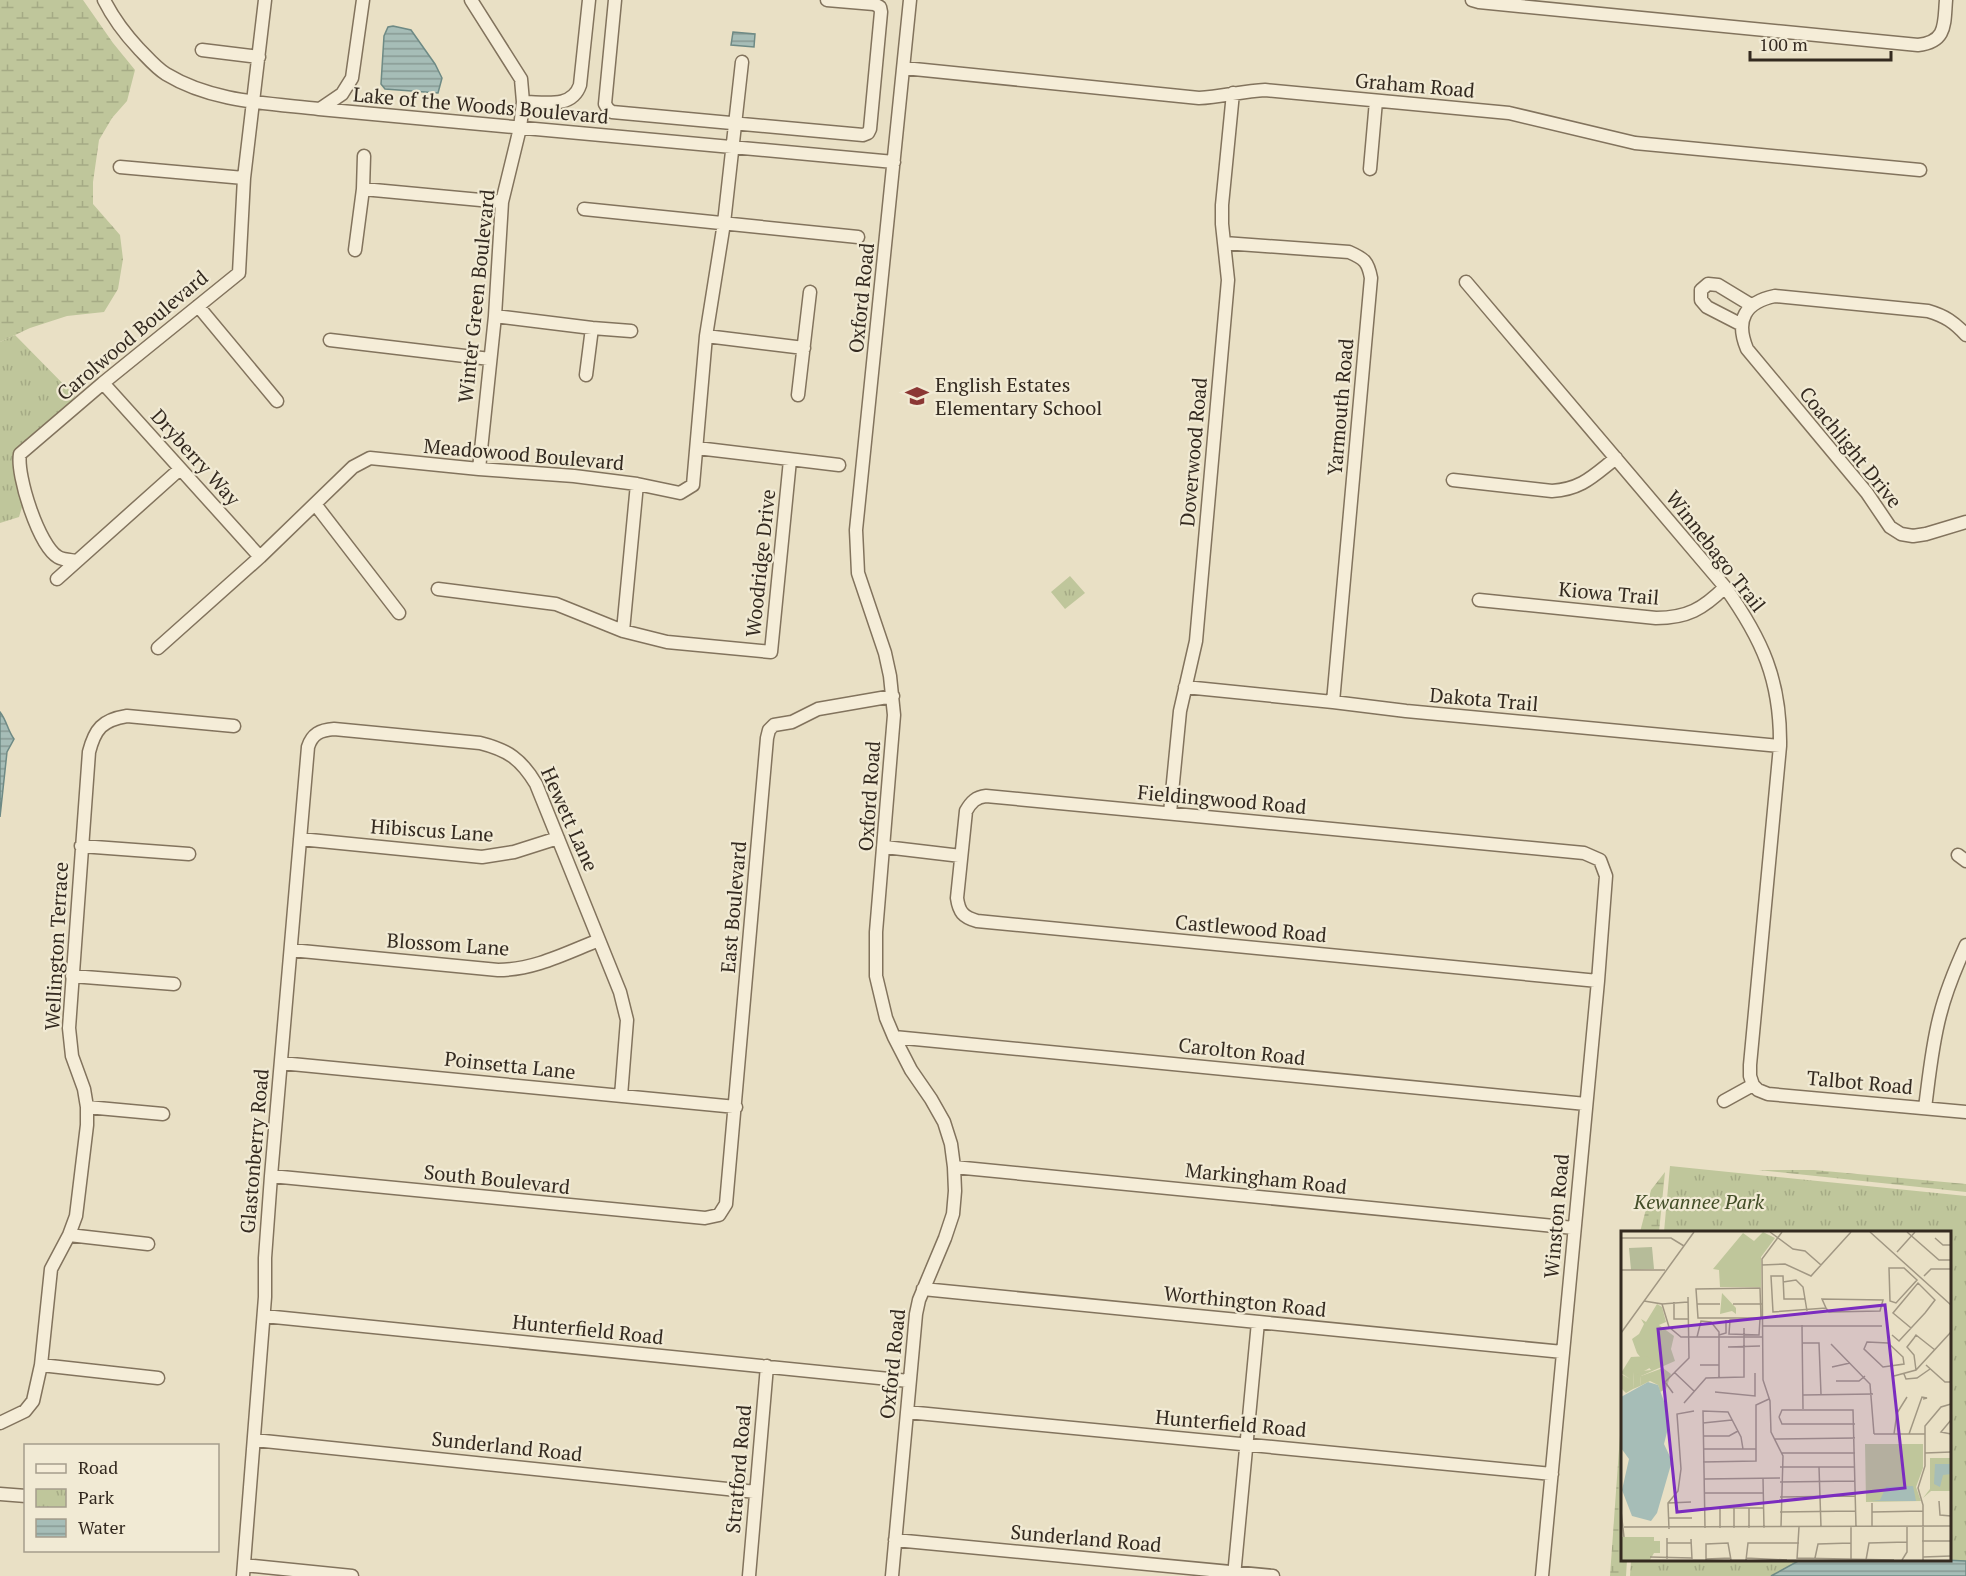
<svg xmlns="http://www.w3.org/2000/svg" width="1966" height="1576" viewBox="0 0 1966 1576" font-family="'PT Serif',serif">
<defs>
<pattern id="wetland-marsh" width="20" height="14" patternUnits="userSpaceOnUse" patternTransform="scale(1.5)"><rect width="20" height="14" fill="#bfc69b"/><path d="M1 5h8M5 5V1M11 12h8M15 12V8" fill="none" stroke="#a5aa85"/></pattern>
<pattern id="park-tufts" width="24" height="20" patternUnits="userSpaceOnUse" patternTransform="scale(1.5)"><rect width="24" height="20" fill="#bfc69b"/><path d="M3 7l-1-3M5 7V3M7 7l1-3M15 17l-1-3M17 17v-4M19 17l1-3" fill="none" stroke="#a5aa85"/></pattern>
<pattern id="water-rules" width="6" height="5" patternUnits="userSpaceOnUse" patternTransform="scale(1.5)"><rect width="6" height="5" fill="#a6bdb7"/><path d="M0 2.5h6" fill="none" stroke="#889a94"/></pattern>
</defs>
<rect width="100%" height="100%" fill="#e9e0c5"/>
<path fill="url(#wetland-marsh)" d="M0,0H83L113,43L135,70L127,101L112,118L99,140L93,182V204L120,235L123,259L118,289L104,312L67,316L30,328L0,342Z
M1758,1170H1814L1966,1184V1192Z
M1665,1172L1659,1232H1640L1651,1190Z
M1622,1407V1560H1627L1626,1576H1610Z"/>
<path fill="url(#park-tufts)" d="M15,335L75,396L67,408L18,449L23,504L19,517L0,523V342Z
M1070,576L1085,593L1065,609L1051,592Z
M1670,1166L1966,1196V1576H1630L1631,1560H1950V1232H1664Z"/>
<path fill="url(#water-rules)" stroke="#6e8a85" stroke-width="1.5" d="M393,26L411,30L435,64L442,78L438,93L385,89L381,84L384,36L388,27Z
M733,32L755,34L754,47L731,45Z
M0,712C7,721 7,729 14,739L7,752L0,817Z
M1800,1560H1944L1966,1561V1576H1771Z"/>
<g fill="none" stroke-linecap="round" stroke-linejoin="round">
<g stroke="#82735d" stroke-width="15">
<path id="minor" d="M104,0C113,18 125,34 139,49C147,57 156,68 166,74C212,102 267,103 319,109L894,162
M471,0L521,79L523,102L520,128L502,202L495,316L479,469
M615,0L605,104L608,109L612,112L863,135L868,133L870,129L881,12L880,7L874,4L827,0
M1472,0L1479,2L1918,45C1947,42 1944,24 1946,0
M202,50L259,57
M904,68L1199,98C1221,97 1243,91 1265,90L1509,113L1635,143L1920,170
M523,102C544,102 572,109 580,85L589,0
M320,109L342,94L352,78L363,0
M120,167L244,178
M1370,169L1376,101
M363,189L502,202
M584,209L858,237
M1224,243L1349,252C1365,259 1368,262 1371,278L1333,702
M355,250L363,189L364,156
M1466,282L1725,587C1762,639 1781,680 1780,746L1750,1065V1076L1753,1085
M198,306L277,401
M495,316L592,328L631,331
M1742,325L1707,307L1701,300V290L1708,284L1718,285L1751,305
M1966,335C1954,322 1945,316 1928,311L1775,296C1745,302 1735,320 1747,349L1867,493L1890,527L1901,534L1913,536L1926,534L1966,522
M706,336L804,348
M330,340L490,359
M586,375L592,328
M103,383L260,557
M798,395L810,292
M697,448L839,465
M1453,480L1552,491C1582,489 1593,476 1616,458
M315,504L399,613
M77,561C71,560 63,560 58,557C39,546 16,475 20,454L103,383L239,273L244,178L265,0
M57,579L180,469
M438,589L556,604L623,631L667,642L771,652L790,460
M1479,600L1656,618C1687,618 1703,609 1725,587
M623,631L637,484
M158,648L260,557L353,467L370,458L479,469L574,476L637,484L680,493L693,485L706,336L724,223L742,62
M1185,687L1333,702L1406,711L1780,746
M1170,813L1180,711L1196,641L1228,280L1222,224V205L1233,93
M300,839L482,857L514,852L558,838
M81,846L189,854
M885,847L961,856
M1958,855L1966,861
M291,950L498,970C534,970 566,953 599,940
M72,976L174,984
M894,1037L1586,1104
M281,1063L736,1107
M1753,1085L1758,1090L1768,1094L1966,1112
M1724,1101L1753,1085
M87,1107L163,1114
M1925,1108C1929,1077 1932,1045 1940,1015C1946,991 1956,967 1966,945
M954,1167L1574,1228
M271,1176L705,1218L719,1215L726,1204L767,738L769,730L774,725L792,722L818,709L893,696
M69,1235L148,1244
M923,1289L1563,1352
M264,1316L909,1381
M41,1365L158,1378
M907,1412L1552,1474
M0,1423L25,1411L33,1401L41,1365L51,1269L69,1235L76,1216L87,1125V1107L84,1089L72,1056L69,1028L89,752C95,729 102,720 127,716L234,726
M254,1440L756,1492
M0,1494L26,1496
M895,1540L1273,1576
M244,1565L352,1576
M243,1576L265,1297V1258L271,1176L308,747C312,734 320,730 334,729L480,743C508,750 521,759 536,784L620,992L627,1020L621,1096
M749,1576L767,1366
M892,1576L916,1314L919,1300L945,1238L953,1214L955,1191L954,1167L951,1144L944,1122L931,1099L911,1070L894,1037L886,1018L876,976V932L894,715L890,676L885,653L858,573L856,530L910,0
M1234,1576L1258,1322
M1542,1576L1598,981L1606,876L1600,860L1584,853L986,796C976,797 971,802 966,811L957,898C959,912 963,917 977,921L1598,981"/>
</g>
<use href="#minor" stroke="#f5edd8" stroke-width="12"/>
</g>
<defs>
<g id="school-bare" transform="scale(1.8)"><path d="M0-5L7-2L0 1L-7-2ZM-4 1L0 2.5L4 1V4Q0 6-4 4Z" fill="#8b3734" stroke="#f1ead4" stroke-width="2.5" paint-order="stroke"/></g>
</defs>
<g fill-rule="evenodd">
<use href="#school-bare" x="917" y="396"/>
</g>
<g text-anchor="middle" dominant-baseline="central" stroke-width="4.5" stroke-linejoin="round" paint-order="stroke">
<g font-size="20" fill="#342a20" stroke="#f1ead4">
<text transform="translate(1415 85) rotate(5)">Graham Road</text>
<text transform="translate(481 105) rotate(5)">Lake of the Woods Boulevard</text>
<text transform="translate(476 296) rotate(-84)">Winter Green Boulevard</text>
<text transform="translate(861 298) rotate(-84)">Oxford Road</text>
<text transform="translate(132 335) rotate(-40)">Carolwood Boulevard</text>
<text transform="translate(1340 407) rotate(-85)">Yarmouth Road</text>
<text transform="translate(1851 447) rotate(51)">Coachlight Drive</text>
<text transform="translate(1193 452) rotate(-85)">Doverwood Road</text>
<text transform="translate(524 454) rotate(5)">Meadowood Boulevard</text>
<text transform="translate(196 457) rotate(48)">Dryberry Way</text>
<text transform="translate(1716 551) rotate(52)">Winnebago Trail</text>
<text transform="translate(760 563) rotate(-84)">Woodridge Drive</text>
<text transform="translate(1609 593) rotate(5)">Kiowa Trail</text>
<text transform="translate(1484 699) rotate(5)">Dakota Trail</text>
<text transform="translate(869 796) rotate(-86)">Oxford Road</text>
<text transform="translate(1222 799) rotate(5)">Fieldingwood Road</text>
<text transform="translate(570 819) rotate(66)">Hewett Lane</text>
<text transform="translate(432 830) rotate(4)">Hibiscus Lane</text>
<text transform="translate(733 907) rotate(-85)">East Boulevard</text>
<text transform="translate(1251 928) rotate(5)">Castlewood Road</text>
<text transform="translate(448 944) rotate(4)">Blossom Lane</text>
<text transform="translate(56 946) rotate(-87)">Wellington Terrace</text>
<text transform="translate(1242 1051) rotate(6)">Carolton Road</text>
<text transform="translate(510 1065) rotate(6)">Poinsetta Lane</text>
<text transform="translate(1860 1082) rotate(5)">Talbot Road</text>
<text transform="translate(254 1151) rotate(-85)">Glastonberry Road</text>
<text transform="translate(1266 1178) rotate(6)">Markingham Road</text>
<text transform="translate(497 1179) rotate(6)">South Boulevard</text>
<text transform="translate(1556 1216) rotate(-85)">Winston Road</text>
<text transform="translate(1245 1301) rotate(6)">Worthington Road</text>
<text transform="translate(588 1329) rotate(6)">Hunterfield Road</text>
<text transform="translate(892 1364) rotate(-84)">Oxford Road</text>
<text transform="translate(1231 1423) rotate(5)">Hunterfield Road</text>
<text transform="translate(507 1446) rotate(6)">Sunderland Road</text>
<text transform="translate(738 1469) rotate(-85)">Stratford Road</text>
<text transform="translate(1086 1538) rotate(5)">Sunderland Road</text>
</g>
<g font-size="20" fill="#342a20" stroke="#f1ead4" text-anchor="start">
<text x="935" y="384">English Estates<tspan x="935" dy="23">Elementary School</tspan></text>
</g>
<g font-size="20" font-style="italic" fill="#434e28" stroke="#f1ead4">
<text x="1699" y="1201">Kewannee Park</text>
</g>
</g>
<g transform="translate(1621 1231)">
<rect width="330" height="330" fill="#e9e0c5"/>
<path d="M142,1L154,7L140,26V56H99L98,39L92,38L122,2L133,10Z" fill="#bfc69b"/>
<path d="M36,73L41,76L45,91L38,94L53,105L50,118L54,130L20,145L19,155L12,158L13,141L30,139L16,122L11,108L18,103L23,93L20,88L25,91Z" fill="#bfc69b"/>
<path d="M31,16L33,38L10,39L8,17Z" fill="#b6bc99"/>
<path d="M101,62L115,77V83L111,80L99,83ZM27,125L34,134L16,144L13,141L12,158L5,162L0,157V143L9,148L0,142L10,126ZM42,137L50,143L45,158L39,161L37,154L29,150L19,155L20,145ZM244,213H302V237L295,256L300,270L245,271ZM309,227H330V260H310L302,267L309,258ZM0,306H33V310H39V322H33L29,329H0Z" fill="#bfc69b"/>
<path d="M27,151L37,154L44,173L47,197L43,213L51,230L36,282L30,290L11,285L1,259L8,228L0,217V166ZM314,233H330V243L322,244L319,256L313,253ZM292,255L295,270H250L259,269L265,256Z" fill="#a6bdb7"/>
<path fill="none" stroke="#a19783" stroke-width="1.5" d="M149,1L172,18L184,20L200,34M249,1L330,74M286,1L318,29H330M0,7H50L63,15M314,7L322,14H330M276,21L294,1M141,34L164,33L190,45L230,1M268,37H283L296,49L275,72L269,70ZM0,39H44M303,45L310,38H330M162,51L175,49L182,56L186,80M139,57L140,87H77L75,58ZM184,68H163L162,45H150L152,81L205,77L208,81L259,80L262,69L201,68L205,77M23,70L41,73L48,96L60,106H142M53,71V88H67M41,73L67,71M76,73H99M112,73H141M139,88L138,104L108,103L109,89ZM181,94L182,178M142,95H261M0,102L73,1M98,104L105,102V89M271,104L278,110L304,82L314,69L297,52L272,82L290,97M76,106L80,90L90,91L98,101V147M246,111L267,112L282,126L283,133L262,136L243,118ZM181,112H198L200,163M210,113L249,153L253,203M107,116L139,115M79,134H98M305,134L324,151H330M211,136L229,132M295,139L293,124L286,116L293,107L295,104L314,119M53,141L73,160M283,143L285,148L296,147L309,138M273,145L295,139L330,101M215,150H238L244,145M94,161L134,165V142M52,162L44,151L68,127L67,66M182,164L252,163M63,172L85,147L123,146V97M158,186L161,179H232L235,296M158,186L161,193H234M330,189L320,201L330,203M82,192L111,189M253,203H304M273,203L276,182L286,166M288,203L301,166L306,167L302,168M82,205H108L117,200M154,208L234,207M82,218H135M161,222H234M304,222L330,221M82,231L135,230V174L148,168M159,236H234M198,236L200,296M142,247L143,297M83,248L159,247M159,251L234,250M84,262H142M159,266L234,265M318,270L319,284L330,285M47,272L70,271M251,272V296M84,277H143M99,277V297M113,277V297M128,277V297M0,280L3,306M159,281L235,280M251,281L302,280M48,287H71M3,296L330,295M160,296L162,225L150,201L149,170L142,149L141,28L161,1M230,296V329M84,297L82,180L107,181L120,206L122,218M48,298L47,272L57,260L60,238L56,183L73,180M46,307V328M70,308L71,328M301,310H330M46,312H70M29,326L71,327M302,326L330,325M125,327L166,329M176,327L273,329M194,327L197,313L230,312M85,328L110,327M176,328L178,296M85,329V313L107,312L110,329M125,329L127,312H178M245,329L248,312L286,311M281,329L286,321V296M302,329V274L297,257L304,235V195L320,176L330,173"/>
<path fill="#7b2cbf" fill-opacity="0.15" stroke="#7b2cbf" stroke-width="3" d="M264,74L284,257L56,281L37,98Z"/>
<rect width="330" height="330" fill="none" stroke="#342a20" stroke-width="3"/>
</g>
<rect x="24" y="1444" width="195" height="108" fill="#f1ead4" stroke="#a59d8c" stroke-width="1.5"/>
<rect x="36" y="1464" width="30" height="9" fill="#f5edd8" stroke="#a59d8c" stroke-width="1.5"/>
<text x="78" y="1474" font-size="18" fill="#342a20">Road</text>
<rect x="36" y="1489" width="30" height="18" fill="url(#park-tufts)" stroke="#a59d8c" stroke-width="1.5"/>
<text x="78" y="1504" font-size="18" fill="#342a20">Park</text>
<rect x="36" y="1519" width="30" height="18" fill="url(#water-rules)" stroke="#a59d8c" stroke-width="1.5"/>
<text x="78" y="1534" font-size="18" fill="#342a20">Water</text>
<path d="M1750 51v9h141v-9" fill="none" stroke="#342a20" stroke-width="3"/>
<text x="1759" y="51" font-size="18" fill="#342a20" stroke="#f1ead4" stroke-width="4.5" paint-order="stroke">100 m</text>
</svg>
